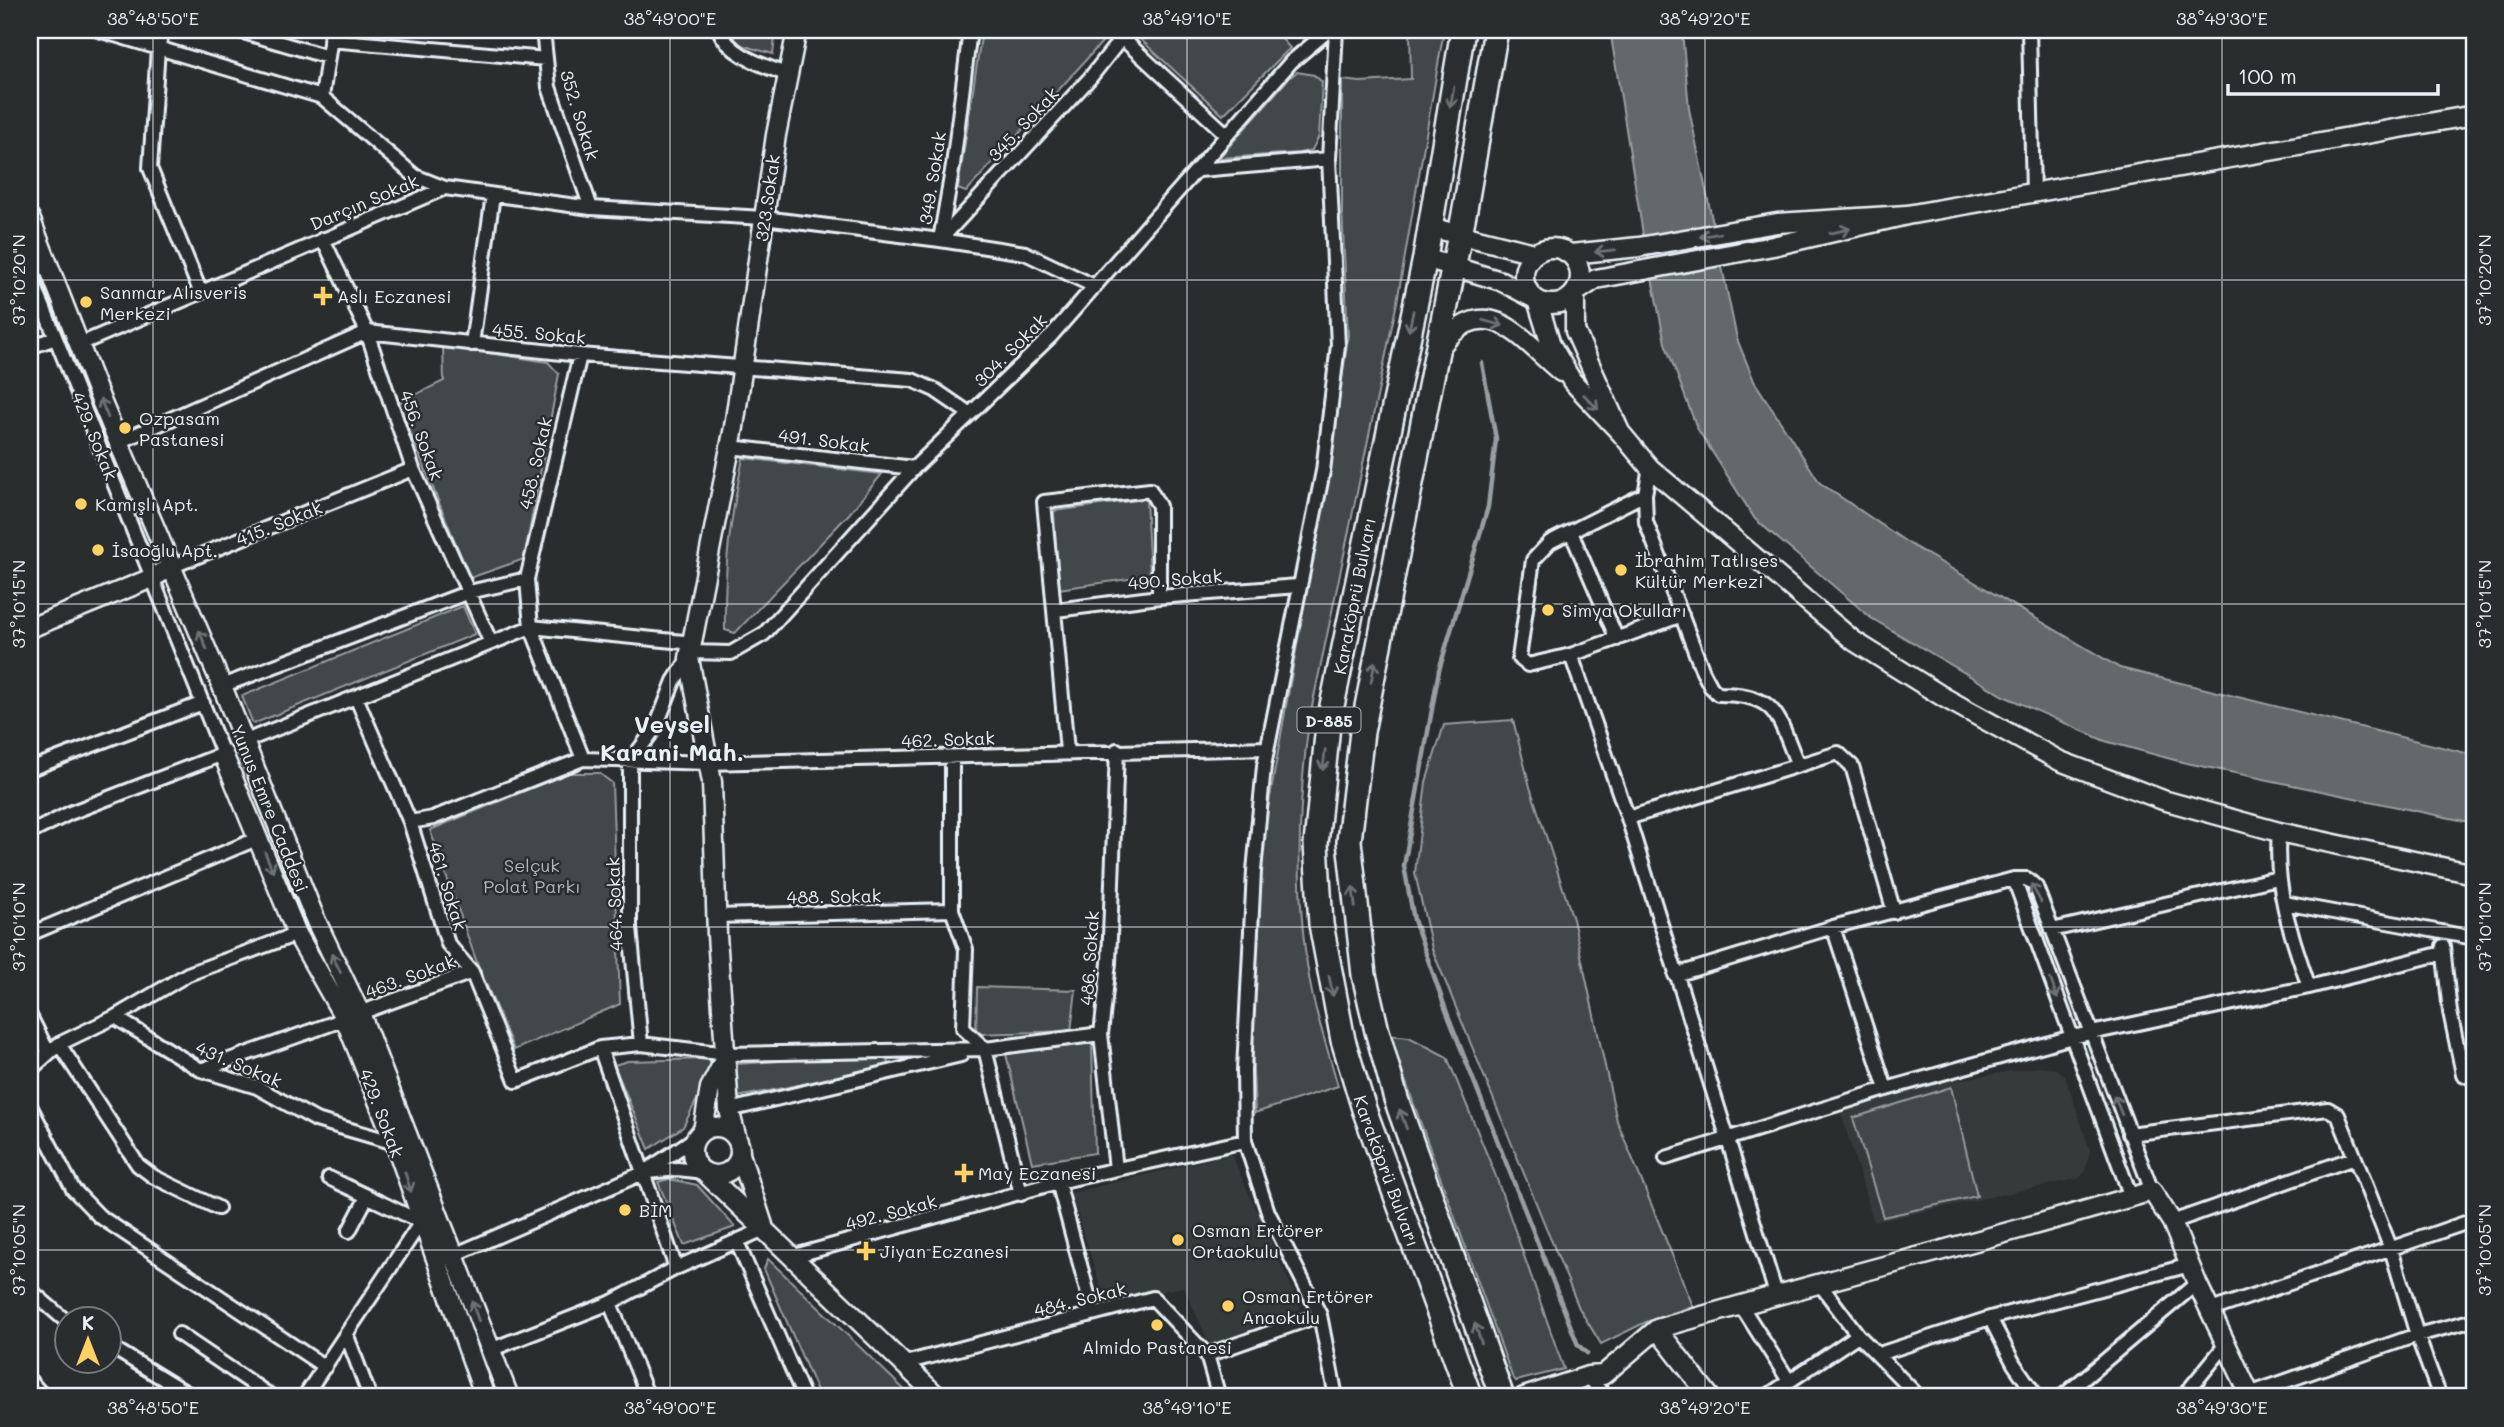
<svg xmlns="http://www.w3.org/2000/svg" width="2504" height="1427" viewBox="0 0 2504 1427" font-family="Mali,sans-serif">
<rect width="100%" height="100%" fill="#2a2d2e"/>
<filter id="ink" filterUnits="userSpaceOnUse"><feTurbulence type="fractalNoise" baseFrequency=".0143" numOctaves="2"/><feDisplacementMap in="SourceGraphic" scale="14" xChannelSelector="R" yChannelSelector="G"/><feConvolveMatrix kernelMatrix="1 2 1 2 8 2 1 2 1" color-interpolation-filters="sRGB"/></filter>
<g filter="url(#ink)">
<path fill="#363a3b" d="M357,30H534L524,39L433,30L430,39L359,34Z
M2037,1067L2056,1069L2065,1076L2090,1150L2085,1172L2080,1178L1874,1222L1841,1113L1923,1081L1938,1083Z
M1231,1154L1301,1308L1210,1345L1184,1287L1105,1301L1071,1193Z"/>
<path fill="#424648" stroke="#959ca0" stroke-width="2" d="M726,30H776L773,54L741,45Z
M982,30H1113L966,192L958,189Z
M1148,30H1274L1290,48L1223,115L1140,39Z
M1410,30H1444L1397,302L1309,721C1297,813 1294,907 1313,998C1320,1027 1330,1057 1338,1086L1255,1113L1252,1047L1256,925L1266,820L1333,441L1348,338L1342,209V80L1360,82L1411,79Z
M1297,72L1314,75L1322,82L1319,136L1312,150L1299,153L1219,158L1289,78Z
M443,346L548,362L559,374L524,559L470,578L398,403L444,381Z
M743,458L882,474L849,514L735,633L725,630C724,565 730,521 743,458Z
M1146,499L1150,576L1058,589L1054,511Z
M463,606L475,634L253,724L242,696Z
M1513,720L1530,787L1573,919L1617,1121L1693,1306L1646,1322L1601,1344L1579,1308L1432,949L1415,873L1426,782L1444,725Z
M568,773H599L612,783L620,1004L514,1050L476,960L430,830Z
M977,987L1076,990L1071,1031L976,1034Z
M1389,1035L1409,1037L1447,1057L1495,1174L1564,1369L1516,1381L1512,1376Z
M1092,1043L1095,1153L1032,1163L1006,1054Z
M880,1054L888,1062L887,1068L737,1097L736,1064Z
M708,1059L713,1068L683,1127L649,1149L614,1065L628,1061Z
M1951,1087L1977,1196L1883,1217L1853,1118Z
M669,1179L697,1185L735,1227L684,1245L658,1182Z
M768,1259L912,1397H837L834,1391L819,1396L764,1269Z"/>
<path fill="#63686b" stroke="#989fa3" stroke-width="2" d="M1610,30H1682L1689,109L1737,339L1754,381L1820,483L1908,543L2120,668L2474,755V823L2182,762L2105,741L2006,697L1871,618L1755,519L1697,428L1665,343L1643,234Z"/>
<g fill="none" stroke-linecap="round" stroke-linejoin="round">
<path stroke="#989fa3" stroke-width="4.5" d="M1482,363L1496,439L1488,507L1439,670L1404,866L1414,920L1447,1013L1578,1345L1587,1353"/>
<g stroke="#e8f1f8" stroke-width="18">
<path id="street" d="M98,30L322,97L332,30
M163,30L158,48L150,168L200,291
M237,30L328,57
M543,30L549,87L591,208
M719,30C730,56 763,65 788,75
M2029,30L2033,193
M1122,38L1225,133
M330,40L546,59
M322,97L415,176L445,188
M1199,170L1329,159
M323,239L367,332L413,469L491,643
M940,240L1090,78L1128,30
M940,240L1025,253L1094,286
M30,274L223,754L70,813L30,833
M80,344L445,188L591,208L764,218L940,240L953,165L970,30
M472,344L493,195
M30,347L55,338
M580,355L527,579L531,627L694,643
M119,442L367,332L580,355L912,380L935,390L970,414
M730,447L914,468
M1650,468L1645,494L1646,522L1703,672L1711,687L1718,694C1779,694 1777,716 1798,765
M1645,494L1550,542L1533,560L1519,658L1528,665L1571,655L1682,615
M1571,532L1617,639
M171,567L413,469
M1056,610L1159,597L1298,586
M691,652L731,653L764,634L914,468L1050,337L1291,62L1329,30
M1571,655L1628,818L1776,1294
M222,686L469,592L527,579
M356,697L410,822L448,944L472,972L516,1081L600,1048L641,1044L728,1054L985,1049L1101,1034
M243,742L531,627L583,759
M1067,751L1044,502L1150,490L1159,506V597
M952,757V910L966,949L963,1028L985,1049L1021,1194
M30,769L203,703
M1628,818L1838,753L1852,766L1894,912
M410,822L433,818L583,759L709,763L1267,748
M2279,832C2274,888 2291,935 2309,987
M2014,879L2131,1197
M2284,903L2474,938
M717,916L952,910
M1833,927L1886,1089
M2052,930L2278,878
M30,934L259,838
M2443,946L2450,1012L2463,1074L2474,1079
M1675,975L1833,927L2014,879H2027L2036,887L2152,1191
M360,1013L472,972
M30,1016L48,1052
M115,1017L201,1070L257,1087L316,1120L395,1143
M59,1044L138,1165L154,1177L218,1208
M641,1044L630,927V762L656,727L674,681L689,658
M30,1070L59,1044L115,1017L188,974L297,934
M201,1070L345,1019
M30,1106L73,1189L99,1216L325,1367
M729,1110L961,1055
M2129,1134L2328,1109L2338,1115L2391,1249L2417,1335L2440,1397
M1666,1158L1886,1089L2072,1037L2309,987L2443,953
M1116,1169L1101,1034L1109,963L1117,750
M647,1172L678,1169L704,1172
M1058,1182L1093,1313
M2172,1222L2354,1158
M349,1231L367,1197
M737,1242L804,1397
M791,1257L1058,1182L1245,1141
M447,1258L643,1173L698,1136
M676,1268L764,1229
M1819,1283L1858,1335L1919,1397
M30,1290L66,1321
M610,1303L648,1397
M1740,1304L1789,1381
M2211,1310L2468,1222
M1990,1318L2014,1364L2037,1397
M179,1334L272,1397
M347,1336L370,1397
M108,1345L193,1397
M490,1350L610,1303L676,1268L600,1048
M1879,1354L1990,1318L2190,1265
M1207,1355L1219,1397
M905,1363L1153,1298L1207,1355L1320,1315
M1588,1376L1605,1397
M30,1381L44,1397
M2249,1394L2417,1335L2474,1320
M304,1397L421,1222L329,1178
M1336,1397L1320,1315L1268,1212L1245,1141L1244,1070L1254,871L1264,766L1323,471L1338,345L1329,159L1336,30
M1766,1397L1858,1335
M1896,1397L1909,1388
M2062,1397L2197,1283
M2183,1397L2227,1343"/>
</g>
<g stroke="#e8f1f8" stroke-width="23">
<path id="secondary" d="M1907,215L2474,115
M30,218L102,403L222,686L316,921L360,1013L509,1397
M1429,227L1534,253
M1524 276a28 28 0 1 1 56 0a28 28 0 1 1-56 0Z
M1425,258L1501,281L1537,300L1551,345L1572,381L1620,432L1575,331V293L1596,279L1773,246L1907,215L1777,223L1639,247L1571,254
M1438,350C1485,287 1518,336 1561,372
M1620,432L1650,468L1854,641L1945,698L2060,761L2163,800L2279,832L2474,874
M30,628L152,578L171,567
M223,754L297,934L345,1019L395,1143L485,1397
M692 1151a24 24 0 1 1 48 0a24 24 0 1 1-48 0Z
M703,1131L710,1088L726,1057
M737,1139L729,1110L717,935L712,782L689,658L734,427L776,135L797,30
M740,1154L763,1225
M704,1172L938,1397
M1524,1397L1588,1376L1603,1375L1657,1329
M1710,1397L1657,1329C1822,1281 1988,1240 2152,1191L2172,1222L2197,1283L2251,1397"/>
</g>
<g stroke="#e8f1f8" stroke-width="28">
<g id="highway">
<path id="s1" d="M1463,30L1425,258L1328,725L1316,844L1321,924L1343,1040L1364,1109L1470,1397"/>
<path d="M1496,30L1465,209L1362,732L1349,841L1364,975L1377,1031L1396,1099L1502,1397"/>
</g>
</g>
<use href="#street" stroke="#2a2d2e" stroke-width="12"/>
<use href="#secondary" stroke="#2a2d2e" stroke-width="18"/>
<use href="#highway" stroke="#2a2d2e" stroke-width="23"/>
</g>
<defs><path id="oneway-shaft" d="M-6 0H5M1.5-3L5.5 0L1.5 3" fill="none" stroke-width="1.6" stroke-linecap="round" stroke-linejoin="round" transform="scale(1.75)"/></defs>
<g stroke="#6c7275">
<use href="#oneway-shaft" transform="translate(1452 97) rotate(100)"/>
<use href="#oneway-shaft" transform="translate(1840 231) rotate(-13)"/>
<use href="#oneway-shaft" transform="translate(1710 235) rotate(170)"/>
<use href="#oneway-shaft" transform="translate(1605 251) rotate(174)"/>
<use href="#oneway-shaft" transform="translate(1411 321) rotate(102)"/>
<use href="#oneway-shaft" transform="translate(1493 323) rotate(15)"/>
<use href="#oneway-shaft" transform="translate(1591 402) rotate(46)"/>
<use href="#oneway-shaft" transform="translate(104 408) rotate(-112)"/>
<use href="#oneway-shaft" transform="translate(203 640) rotate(-113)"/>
<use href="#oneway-shaft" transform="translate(1373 672) rotate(-79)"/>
<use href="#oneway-shaft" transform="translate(1324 760) rotate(97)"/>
<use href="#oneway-shaft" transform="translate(269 862) rotate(67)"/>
<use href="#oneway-shaft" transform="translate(2036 893) rotate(-119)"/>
<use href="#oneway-shaft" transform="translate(1354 897) rotate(-97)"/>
<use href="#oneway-shaft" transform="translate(336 963) rotate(-116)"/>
<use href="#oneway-shaft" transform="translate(1331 986) rotate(79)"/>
<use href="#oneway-shaft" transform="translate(2054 989) rotate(70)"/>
<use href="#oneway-shaft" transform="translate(2118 1105) rotate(-111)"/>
<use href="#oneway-shaft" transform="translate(1403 1119) rotate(-110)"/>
<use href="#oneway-shaft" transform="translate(408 1182) rotate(72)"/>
<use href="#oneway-shaft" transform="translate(475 1311) rotate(-110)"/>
<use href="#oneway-shaft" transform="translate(1478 1333) rotate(-109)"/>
</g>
</g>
<path fill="none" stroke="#e8f1f8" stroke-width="2" stroke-opacity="0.45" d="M153,30V1397M670,30V1397M1187,30V1397M1705,30V1397M2222,30V1397M30,280H2474M30,604H2474M30,927H2474M30,1250H2474"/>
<g fill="#ffd166" stroke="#2a2d2e" stroke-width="2.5">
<path d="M319.5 285.5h7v7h7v7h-7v7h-7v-7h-7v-7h7z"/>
<circle cx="86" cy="302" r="7"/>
<circle cx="125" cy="428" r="7"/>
<circle cx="81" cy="504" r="7"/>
<circle cx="98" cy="550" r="7"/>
<circle cx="1621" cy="570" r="7"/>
<circle cx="1548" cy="610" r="7"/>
<path d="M960.5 1162.5h7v7h7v7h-7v7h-7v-7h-7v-7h7z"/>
<circle cx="625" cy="1210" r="7"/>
<circle cx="1178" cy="1240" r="7"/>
<path d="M862.5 1240.5h7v7h7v7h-7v7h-7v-7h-7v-7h7z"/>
<circle cx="1228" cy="1306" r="7"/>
<circle cx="1157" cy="1325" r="7"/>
</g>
<g text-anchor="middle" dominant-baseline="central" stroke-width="5" stroke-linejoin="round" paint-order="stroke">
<rect fill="#2a2d2e" stroke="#afb6bb" stroke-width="2" x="1297.5" y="707.5" width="63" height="25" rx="5"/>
<g font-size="16" font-weight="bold" fill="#e8f1f8">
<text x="1329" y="720">D-885</text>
</g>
<g font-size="18" fill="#e8f1f8" stroke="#2a2d2e">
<text transform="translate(580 115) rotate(73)">352. Sokak</text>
<text transform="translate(1023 124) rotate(-47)">345. Sokak</text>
<text transform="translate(932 178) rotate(-81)">349. Sokak</text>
<text transform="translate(767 198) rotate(-82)">323.Sokak</text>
<text transform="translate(364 202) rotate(-23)">Darçın Sokak</text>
<text transform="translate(539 333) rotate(5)">455. Sokak</text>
<text transform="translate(1010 350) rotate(-45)">304. Sokak</text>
<text transform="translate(422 435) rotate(70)">456. Sokak</text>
<text transform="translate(95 436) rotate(68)">429. Sokak</text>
<text transform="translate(824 440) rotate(7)">491. Sokak</text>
<text transform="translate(535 463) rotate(-77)">458. Sokak</text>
<text transform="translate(279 523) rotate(-22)">415. Sokak</text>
<text transform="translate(1175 579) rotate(-5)">490. Sokak</text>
<text transform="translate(1354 596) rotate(-79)">Karaköprü Bulvarı</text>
<text transform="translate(948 739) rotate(-2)">462. Sokak</text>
<text transform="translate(270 808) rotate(68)">Yunus Emre Caddesi</text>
<text transform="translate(448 886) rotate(73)">461. Sokak</text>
<text transform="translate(834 896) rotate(-1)">488. Sokak</text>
<text transform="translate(614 904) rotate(-92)">464. Sokak</text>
<text transform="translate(1089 958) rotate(-86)">486. Sokak</text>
<text transform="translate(410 976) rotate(-20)">463. Sokak</text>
<text transform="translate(239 1064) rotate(23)">431. Sokak</text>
<text transform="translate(382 1113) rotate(69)">429. Sokak</text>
<text stroke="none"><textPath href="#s1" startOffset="1164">Karaköprü Bulvarı</textPath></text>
<text transform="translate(891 1212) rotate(-15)">492. Sokak</text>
<text transform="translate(1080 1299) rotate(-14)">484. Sokak</text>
</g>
<g font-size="18" fill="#e8f1f8" stroke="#2a2d2e" text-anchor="start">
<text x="100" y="292">Sanmar Alısveris<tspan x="100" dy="21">Merkezi</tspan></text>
<text x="337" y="296">Aslı Eczanesi</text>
<text x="139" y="418">Ozpasam<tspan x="139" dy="21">Pastanesi</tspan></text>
<text x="95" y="504">Kamışlı Apt.</text>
<text x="112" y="550">İsaoğlu Apt.</text>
<text x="1635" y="560">İbrahim Tatlıses<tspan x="1635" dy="21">Kültür Merkezi</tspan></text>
<text x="1562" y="610">Simya Okulları</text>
<text x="978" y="1173">May Eczanesi</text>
<text x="639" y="1210">BİM</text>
<text x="1192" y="1230">Osman Ertörer<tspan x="1192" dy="21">Ortaokulu</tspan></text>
<text x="880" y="1251">Jiyan Eczanesi</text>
<text x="1242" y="1296">Osman Ertörer<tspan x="1242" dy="21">Anaokulu</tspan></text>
<text x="1157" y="1347" text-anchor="middle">Almido Pastanesi</text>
</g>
<g font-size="18" fill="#aeb5ba" stroke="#2a2d2e">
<text x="532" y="865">Selçuk<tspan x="532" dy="21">Polat Parkı</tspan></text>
</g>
<g font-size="24" font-weight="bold" fill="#e8f1f8" stroke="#2a2d2e">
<text x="672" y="723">Veysel<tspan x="672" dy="28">Karani Mah.</tspan></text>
</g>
</g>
<rect width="2504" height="1427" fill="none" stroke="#2a2d2e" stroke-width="77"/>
<g transform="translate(88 1340)"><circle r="33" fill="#2a2d2e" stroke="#767b7f" stroke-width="2"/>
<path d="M0-5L12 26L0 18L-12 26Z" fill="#ffd166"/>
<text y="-10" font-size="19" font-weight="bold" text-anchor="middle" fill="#e8f1f8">K</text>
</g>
<path d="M2228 84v10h210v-10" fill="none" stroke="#e8f1f8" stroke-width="3.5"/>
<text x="2238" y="84" font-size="21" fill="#e8f1f8" stroke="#2a2d2e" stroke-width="5" paint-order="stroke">100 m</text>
<rect x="38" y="38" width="2428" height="1350" fill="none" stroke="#e8f1f8" stroke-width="2.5"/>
<g font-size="18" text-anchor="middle" fill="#e8f1f8">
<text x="153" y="25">38°48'50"E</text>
<text x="670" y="25">38°49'00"E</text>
<text x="1187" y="25">38°49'10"E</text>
<text x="1705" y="25">38°49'20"E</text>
<text x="2222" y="25">38°49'30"E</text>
<text transform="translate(19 280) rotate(-90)" y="6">37°10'20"N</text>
<text transform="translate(2485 280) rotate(-90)" y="6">37°10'20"N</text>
<text transform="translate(19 604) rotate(-90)" y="6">37°10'15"N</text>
<text transform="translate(2485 604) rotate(-90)" y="6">37°10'15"N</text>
<text transform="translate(19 927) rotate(-90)" y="6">37°10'10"N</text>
<text transform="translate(2485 927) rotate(-90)" y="6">37°10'10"N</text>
<text transform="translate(19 1250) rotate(-90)" y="6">37°10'05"N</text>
<text transform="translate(2485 1250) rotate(-90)" y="6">37°10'05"N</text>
<text x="153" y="1414">38°48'50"E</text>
<text x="670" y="1414">38°49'00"E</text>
<text x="1187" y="1414">38°49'10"E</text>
<text x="1705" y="1414">38°49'20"E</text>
<text x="2222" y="1414">38°49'30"E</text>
</g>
</svg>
